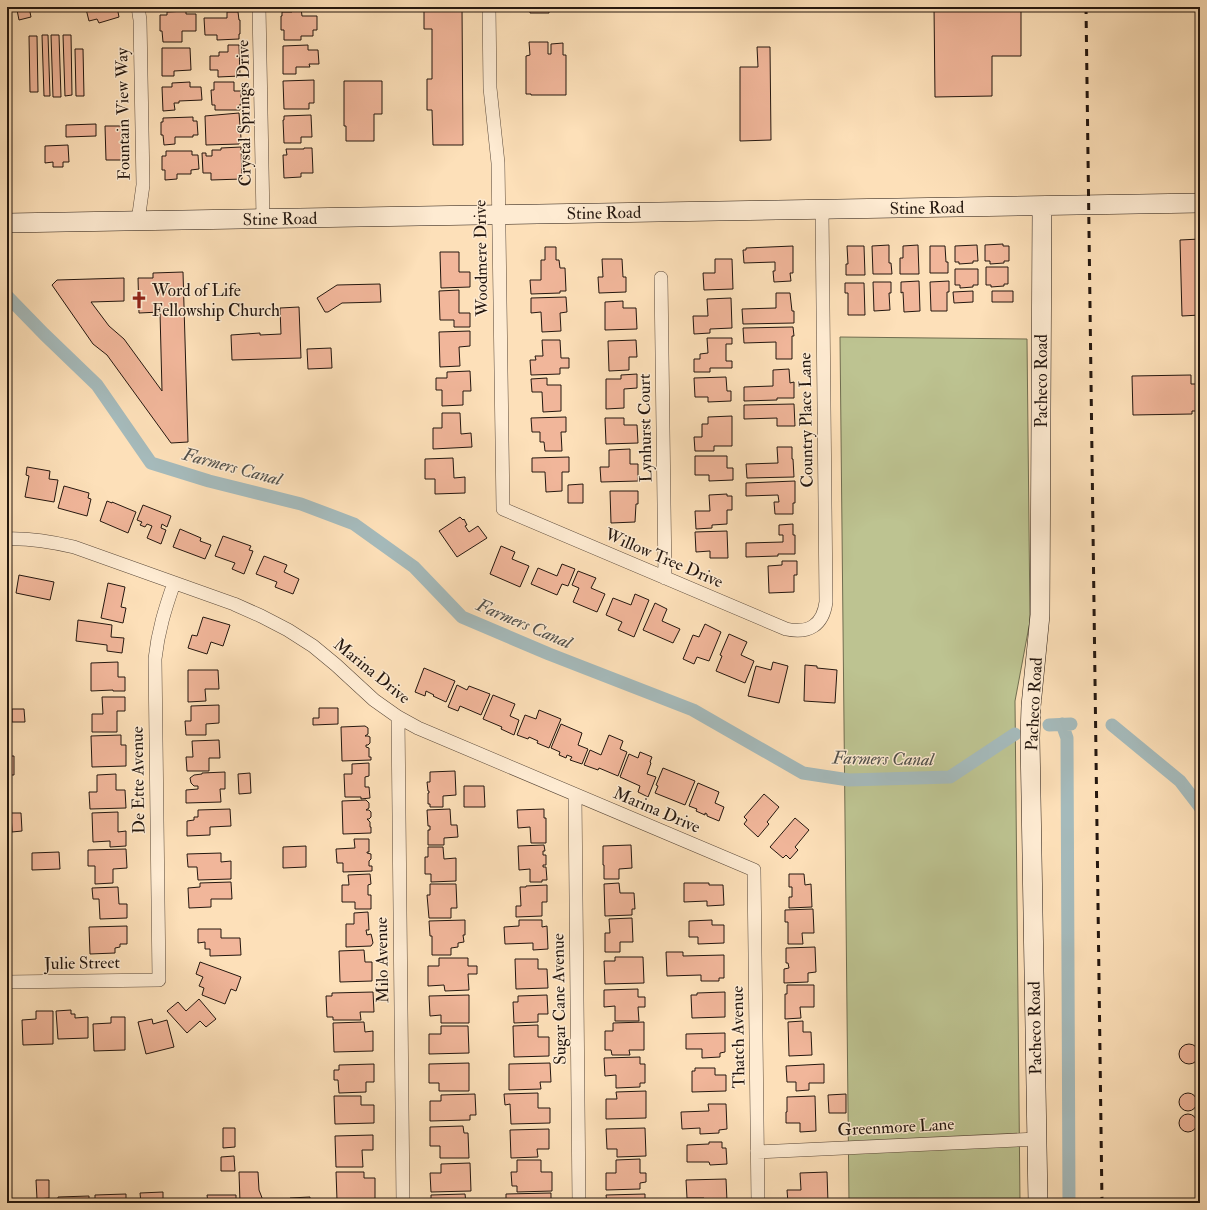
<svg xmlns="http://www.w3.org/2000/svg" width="1207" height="1210" viewBox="0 0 1207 1210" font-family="'IM FELL Double Pica',serif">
<rect width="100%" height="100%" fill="#fde0b9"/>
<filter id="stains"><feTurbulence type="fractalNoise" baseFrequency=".005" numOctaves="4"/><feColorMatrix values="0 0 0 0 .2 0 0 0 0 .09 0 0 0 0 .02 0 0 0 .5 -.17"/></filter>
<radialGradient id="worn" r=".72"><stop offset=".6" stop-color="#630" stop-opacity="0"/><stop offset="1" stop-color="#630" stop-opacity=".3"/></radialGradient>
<path fill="#bdc391" stroke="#706d50" d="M840,337L1027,339L1030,621L1015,701L1020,1203H849Z"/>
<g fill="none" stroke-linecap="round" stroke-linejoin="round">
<path stroke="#a5babb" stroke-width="13" d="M7,296L44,334L97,385L151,463L209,481L301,504L354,524L414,567L462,617L549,654L693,710L803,773L849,780L950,777L1015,734
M1062,724L1067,738L1069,1203
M1049,725L1071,724
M1112,725L1180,781L1200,807"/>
</g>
<path fill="#f1b69a" stroke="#24170f" d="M7,7H29L31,17L19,20L17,10L8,12Z
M91,7H117L119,17L99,23L97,19L89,21L86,9Z
M424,7H462L463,145H433L432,110H427V79H432V29H424Z
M530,7H549V13H530Z
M934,7H992V10H1021V56H992V96L935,97Z
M291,8H301L302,16H317V30H313V36H301V40H284V30H281V16H282V12H292Z
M186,11V14H196V31H182V42H163L162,31H160V15H167V12Z
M227,12H238L239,20H240V34H239V39L217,40V35H205L204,18H227Z
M42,35H48L50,96H44Z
M51,35H59L61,97H53Z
M63,35H71L72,95L65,96Z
M29,36H37L38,92H30Z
M529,42H548V54H551V44L563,43V55H566V95H531V94H526V56L530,55Z
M228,45H239L240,76L218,77V70H210V56H219V52H228Z
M308,45V50H318L319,64H309L310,67H296V74H283V46Z
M757,47H770L771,140L740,141V67H758Z
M162,48H190L191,70L174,71V76H162Z
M75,49H83L84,96H76Z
M314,80V103H309V109H284L283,81Z
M344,81H382V114H374V141H346V126H344Z
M190,82V87H201L202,100L179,101V103H174L175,110L163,111L162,87H172V83Z
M214,82H234V91H241V105H239L240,110H215V105H212L211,90H214Z
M239,113L241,138H239V144L206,145L205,116Z
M311,115L312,137H301V143H284L283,120H284V116Z
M193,117V121H197L198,135H193V137H175V144L164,145L163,135H161V122H163V118Z
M96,124V136L66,137V125Z
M105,126H122L123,160H106Z
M68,145L69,162H63V167H53V162L45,163V146Z
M241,147L242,179L211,180V173H203L202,153H206V156H212V150H221V148Z
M304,148H312L313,173H301V177L284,178L283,155H287L286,149H304Z
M166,151H192V155H198L199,169L191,170V174H177V179L165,180V170H162V156H166Z
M1200,239V315L1182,316L1180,240Z
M1003,244V246H1009V261H1004V263L990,264V261H985V245Z
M889,245V263H891L892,274H873L872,246Z
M918,245L919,274H900V258H903V246Z
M977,245L978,261H973V263L959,264V262H955V246Z
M793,246V273H790L791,281L774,282L773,271H775V262L744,263L743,250H746V248Z
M847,246H864L865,275H846V264H848Z
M930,246H945L946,262H948V273H930Z
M545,247H556V260H559L560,268H565L566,291H560V293L531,294L530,280H541V260H545Z
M440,252H459V272H470V287L441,288Z
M602,259H622L623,277H626V292L599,293L598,277H603Z
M715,259H732L733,289L704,290L703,273H715Z
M986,267H1008V284H1004V286L991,287V285H986Z
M955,269H978V285H973V287L960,288V285H955Z
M183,272L188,442L171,443L107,355L93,344L52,285L57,280L124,278V301L91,302L109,326L124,339L162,391L160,312L139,313L138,278H153V273Z
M919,281L920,311L904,312L903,292L901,293V282Z
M949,281V292H947V311H931L930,282Z
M873,282H891V293H889L890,310L874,311Z
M845,283H864L865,315H848V293H845Z
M380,284L381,302L342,303L328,312H325L317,298L337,285Z
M459,290V313H470V327H454V320H440L439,291Z
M973,291V302L954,303L953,292Z
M992,291H1013V302H992Z
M776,293H790L792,311H794V323L743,324L742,309L776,308Z
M566,297L567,312L560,313L561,331L542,332L541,312L531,313V298Z
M731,298L732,328L710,329V333L694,334L693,316H708L707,299Z
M623,301V308H636L637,329L605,330V302Z
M299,307L301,358L232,360L231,335L260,333V335L281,334L280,308Z
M793,327L794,336H792V359H776V342L744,343L743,328Z
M470,331V346L459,347L460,366L440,367L439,332Z
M707,338H732V344H726V361H732V368H710V372H694V359H700V354L708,353Z
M542,340H560L561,358H569V368H560V374L531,375L530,360H536L535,356H543Z
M636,340L637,357H629V370L609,371L608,341Z
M331,348L332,368L308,369L307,349Z
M789,369L790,383L794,382V398H777V400L744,401V387L773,386V370Z
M470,371L471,391H463V405L442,406V390H436V378H447V372Z
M637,374V388L624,389V408L606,409V379H621V375Z
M1191,375V384H1197L1198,411H1192V414L1133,415L1132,376Z
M726,377L727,391H731V401L708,402V397H695L694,378Z
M547,378V385H561V411L543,412L542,392H532L531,379Z
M794,404L795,426H777V418L744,419V405Z
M442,413H460L461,434L471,433L472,447L433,449V428H442Z
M732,416V446H714V451H695L694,437H702V424H708V417Z
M566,417V432H561L562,451H545L544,442H540V432H532L531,418Z
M605,418H624V425H637L638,443L606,444Z
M777,447H792V459H793L794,477L747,478L746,464L778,463Z
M630,449V464H638V481L601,482L600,467H609V450Z
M695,456H727V468H733V480L709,481V475H695Z
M569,457V472H562V491L546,492L545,472H532V458Z
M453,458L454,478L465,477V493L435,494V479H425V459Z
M27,467L50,471L49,479L58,480L54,502L25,497L29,476L26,475Z
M795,481V503H793V514H775L774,502H779L778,495L746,496V483Z
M583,484V503H568V485Z
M64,486L89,493L88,498L91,499L87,516L58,508Z
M610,491H638V504H636L635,522L611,523Z
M727,494V496H732V510H727V524L712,525V528L696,529L695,511H710L709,495Z
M107,501L112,503V502L136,512L128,533L100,521Z
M143,505L171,516L167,527L162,524L161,528L166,530L161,544L147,538L152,526L147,524L145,527L140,525L142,522L137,520Z
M460,517L463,520L464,519L467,525L465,526L469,532L478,526L487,538L457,557L439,531Z
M793,524V535H795V554H778V556L746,557V543L783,542V535H779V525Z
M180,529L201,538L200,541L211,545L205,559L173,547Z
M727,531L728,558H710V551L696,552L695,532Z
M223,536L251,546L249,550L253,551L244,574L232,569L235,563L215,556Z
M501,546L515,552L512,559L529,566L520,587L490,574Z
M264,556L287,565L284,572L299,579L293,594L275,587L277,582L256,574Z
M782,561H797V575H794V592L769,593L768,566L782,565Z
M562,564L575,569L568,586L562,584L557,595L531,584L538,568L557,576Z
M578,571L596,578L591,588L605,594L597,612L573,602L579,588L572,585Z
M19,575L54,582L50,600L16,593Z
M108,583L125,587L121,607L126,608L123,623L101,618Z
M635,594L649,600L634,637L618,630L622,622L606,615L613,598L631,605Z
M655,603L667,609L662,621L680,629L673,643L643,630Z
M203,617L230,625L223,646L211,642L207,654L188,648L192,635L197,636Z
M78,620L112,625L111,637L124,638L122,653L107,651V645L76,641Z
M705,624L721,632L709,661L697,657L694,664L683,659L693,635L699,637Z
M729,634L747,642L741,655L754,661L745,683L716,671L722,656L720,655Z
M118,662V677H125V691H113V690L91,691V663Z
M773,662L788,666L779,703L748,696L756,666L771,670Z
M805,665L817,666V668L837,670L835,703L804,701Z
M424,668L455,681L446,702L433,696L434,695L426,691L425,696L415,692Z
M188,670H218L219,689H205L206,701L188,702Z
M457,685L467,690L469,686L490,694L481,715L460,706L458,711L448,707Z
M493,695L515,704L510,716L519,720L514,735L501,729L502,727L483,719Z
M102,697H125V711H117V732H92V714H103Z
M219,705V723L206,724V735H186L185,721H191V706Z
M319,708H338V724L313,725V718H319Z
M12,709H24L25,722H12Z
M539,710L561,719L549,748L537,743L538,741L529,737L528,739L517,735L525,715L536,719Z
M561,724L582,733L578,745L588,749L582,764L570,760L572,757L567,755L566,758L559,755L560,752L551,748Z
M365,726L368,728V734L365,736H368L370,737V743L368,745H366V747L369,748V757H371V760L342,761L341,727Z
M121,735V745H126V766L92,767L91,736Z
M609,735L623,741L620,749L627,752L618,776L599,768L598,770L584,765L590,750L601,755Z
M219,740L220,758H209V771H187L186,757H193L192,741Z
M640,752L652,757L650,762L651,763L647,774L656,777L648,797L638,792L640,786L620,777L629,754L638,758Z
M7,756H14V775H7Z
M369,763V776L365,777V787H369L370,798L361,799V797H345L344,774H352V764Z
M663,768L695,781L685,805L655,793L658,786L656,785Z
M455,771L456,795L443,796V807H430V804H428V793H429V791H428L427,782H430V772Z
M225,772V789H220L221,802L186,803V790L198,789V786H194L191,783L190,778L194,775L202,774V773Z
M250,773L251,793L239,794L238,774Z
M116,774V790H125L126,808L90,809L89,792H97V775Z
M698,783L719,792L715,803L724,807L719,821L707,816V814L705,813V815L696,811L697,809L689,806Z
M464,786H484L485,807H464Z
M764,794L779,807L767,822L769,824L758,837L744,824L747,820L744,817Z
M366,800L369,803V808L366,810H369L371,812V817L369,819H367L370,822V827H371V833L343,834L342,801Z
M230,809L231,826L210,827V835L187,836V821L194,820V817H198V810Z
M450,809L451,825H457L458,837L444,838V845H428V830H430V826H428L427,810Z
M544,809V818H546V843H531L530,827L518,828L517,810Z
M118,812V832L126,831V846L110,847V841L93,842L92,813Z
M11,813H21L22,831L12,832Z
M795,818L809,830L795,847L798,850L790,859L786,855L783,858L770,847Z
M354,839H369V852H367V853L371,854V859L369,861V866H372V871L343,872V863H337L336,849L355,848Z
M544,845L545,851H543V855H546V865H543V867H546L547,880H542V882H530V869L519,870L518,846Z
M631,845L632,868L619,869V879H604V865H603V846Z
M306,846V867L283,868V847Z
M428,847H443L444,859L456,858V881L431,882V874H425V857H428Z
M126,849L127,868L113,869V883L95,884V866H88V850Z
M59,852L60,869L32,870V853Z
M221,853V862L231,861V879L198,880L197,867H188L187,854Z
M370,874L371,884L368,885V895H371V909H355V902H342V885H349L348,875Z
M789,874H804L805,885L811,884L812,907L789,908V897H792V887H789Z
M231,882L232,899H211V907L189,908L188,888L200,887V883Z
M619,883L620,893H634L635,909H632V915L605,916L604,884Z
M684,883H709V885H723L724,905L707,906V901L684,902Z
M430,884H456L457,908H451V918H429L427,895H430Z
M547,885V902H542V916L516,917V906H521L520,887H526V886Z
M118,887L119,904H127V918L100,919L99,899H93L92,888Z
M813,909L814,933H802L803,944H788V922H785V910Z
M368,912L369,930H366L367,935L371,934L372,938L373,943L371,946L346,947V924H354V913Z
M632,918L633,942H620V952H605V933H610L609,919Z
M465,920V935H463L464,942L458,943V947L451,948V955H432V936H430L429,921Z
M519,920H542V927L547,926L548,949L533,950V943L505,944L504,927L519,926Z
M712,920V925H724V943L698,944V937H689V921Z
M127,926V944H120V947L115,948V953L90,954L89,927Z
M198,929H221V938H240L241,955L210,956V949H205V942L198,943Z
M815,947L816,972L808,973V982L784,983V969L789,968L788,963H786V948Z
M364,950L365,962H372V981L340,982L339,951Z
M666,952H683V956L724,955V978H719V981H701V975L667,976Z
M615,957H643L644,983L605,984L604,961H615Z
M439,958H468V966H477V974H468L469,990L445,991L444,985L428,986V966H439Z
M515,959H538V969H547L548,988L516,989Z
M200,962L241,977L236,991L231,989L225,1004L202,995L204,988L199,986L203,977L196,974Z
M787,985H814V1007H800L801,1018L785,1019V994H787Z
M638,989V997H645V1007H638L639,1021H615V1006L604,1007V990Z
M373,992L374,1012H360L361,1020H333V1017H327L326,996H332V993Z
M725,992V1017L692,1018L691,995H697V993Z
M469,995V1023H441V1015L430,1016L429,996Z
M547,995L548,1014H538V1022L514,1023L513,1002H518V996Z
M199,999L216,1019L206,1027L200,1021L187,1033L167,1011L178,1002L186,1011Z
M71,1010V1014H75V1018L88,1017V1038L58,1039L56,1011Z
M36,1011H53V1044L23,1045L22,1020L36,1019Z
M111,1017H125V1050L94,1051L93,1024L111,1023Z
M152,1019L153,1024L167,1020L174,1047L146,1054L138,1022Z
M803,1021V1032H811L812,1055L789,1056L788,1022Z
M364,1022L365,1032L373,1031V1051L334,1052L333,1023Z
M644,1022V1050H629L630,1055H612L611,1050H605V1031H613V1023Z
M538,1025V1037H549V1056L514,1057L513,1026Z
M441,1026H468L469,1053L429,1054V1034H441Z
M725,1033V1052L720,1053V1057L702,1058V1049H686V1034Z
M1179 1054a10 10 0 1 1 20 0a10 10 0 1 1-20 0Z
M640,1057V1064H645V1083H640V1087L616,1088V1075L605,1076L604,1058Z
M469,1063V1091H439V1083H429V1064Z
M550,1063L551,1082H540L541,1089L509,1090V1064Z
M374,1064V1082H366V1092L339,1093L338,1080H334V1070H339V1065Z
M824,1064V1083H809V1090L796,1091V1082H787L786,1066Z
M695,1068H715V1075H726V1091L692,1092V1071H695Z
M646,1091V1118L606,1119V1099H617L616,1092Z
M538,1093V1108H550V1123L511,1124L510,1104L505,1105L504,1094Z
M1179 1102a9 9 0 1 1 18 0a9 9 0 1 1-18 0Z
M475,1094L476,1115H470V1120L430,1121V1101H441V1095Z
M846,1094V1113H829L828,1095Z
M334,1096H361V1105H374V1123L335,1124Z
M815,1096L816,1131L800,1132V1123H786V1112H787V1097Z
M708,1104H726L727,1129L719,1130V1133L700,1134V1128L682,1129L681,1112L709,1111Z
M1179 1123a9 9 0 1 1 18 0a9 9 0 1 1-18 0Z
M463,1126L464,1133H468L469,1158H440V1146H430V1127Z
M223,1128H235V1147L223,1148Z
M645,1128L646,1156L617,1157V1149H607L606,1129Z
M549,1129V1149H537L538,1157L511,1158L510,1130Z
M373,1135V1150H362L363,1167H336L335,1136Z
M709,1142H722V1148H726L727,1164L710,1165L709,1162H687V1145L709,1144Z
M234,1156L235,1171H221V1157Z
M640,1159V1173H646V1182L640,1183V1189L606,1190V1173H616V1160Z
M517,1160H541V1172H552V1191L517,1192V1186H512L511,1172H517Z
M470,1163L471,1191L431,1192L430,1173H441V1164Z
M239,1172H258L259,1190L264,1203H240Z
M336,1172H364V1178H375V1199L337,1200Z
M827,1172L828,1203H788L787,1190H801L800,1173Z
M726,1179L727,1201H721V1203H704V1198H687L686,1180Z
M36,1180H49V1198L37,1199Z
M163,1192V1203H141L140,1193Z
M551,1193V1203H506V1194Z
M126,1194V1203H95V1195Z
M465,1194L466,1203H431V1195Z
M645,1194V1203H607L606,1195Z
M207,1195H236V1203H208Z
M89,1196V1203H58V1197Z
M310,1197V1203H290V1198Z"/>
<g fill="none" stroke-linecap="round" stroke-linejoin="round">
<g stroke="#5a493a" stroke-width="14">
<path id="street" d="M138,7L140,20L143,185L138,221
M259,7L263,219
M489,7L490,88L498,163L503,509L786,629C809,634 823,625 826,602L822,209
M661,278L665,578
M7,539C30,538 52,542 74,547L234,604L261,616L288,630L313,646L336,665L374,700L398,717L418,728L754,870L758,1203
M398,717L403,1203
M575,795L579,1203
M7,982L159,980L155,659C158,631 165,609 174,583
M757,1152L1037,1139"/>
</g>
<g stroke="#24170f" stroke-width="20">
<path id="secondary" d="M7,223L1200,203
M1038,1203L1030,738L1031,706L1040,615L1042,206"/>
</g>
<use href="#street" stroke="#feebd2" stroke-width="13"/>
<use href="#secondary" stroke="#feebd2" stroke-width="19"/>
<path stroke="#24170f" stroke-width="3" stroke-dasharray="7 7" stroke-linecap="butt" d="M1086,7L1102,1203"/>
</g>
<defs>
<g id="church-bare" transform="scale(1.38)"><path d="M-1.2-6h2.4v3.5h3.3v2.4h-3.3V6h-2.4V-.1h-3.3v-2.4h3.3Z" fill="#8f2418" stroke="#feebd2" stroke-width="2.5" paint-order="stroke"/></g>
</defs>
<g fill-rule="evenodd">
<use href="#church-bare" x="139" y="300"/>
</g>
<g text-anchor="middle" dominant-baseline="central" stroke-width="3" stroke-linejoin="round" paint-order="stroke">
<g font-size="17" fill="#24170f" stroke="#feebd2">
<text transform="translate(244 113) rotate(-91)">Crystal Springs Drive</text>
<text transform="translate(123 114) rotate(-91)">Fountain View Way</text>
<text transform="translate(927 208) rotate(-1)">Stine Road</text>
<text transform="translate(604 213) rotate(-1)">Stine Road</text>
<text transform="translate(280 219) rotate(-1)">Stine Road</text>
<text transform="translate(481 258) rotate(-91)">Woodmere Drive</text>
<text transform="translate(1041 381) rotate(-90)">Pacheco Road</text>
<text transform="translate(806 420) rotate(-91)">Country Place Lane</text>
<text transform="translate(645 428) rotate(-91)">Lynhurst Court</text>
<text transform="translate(664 558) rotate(23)">Willow Tree Drive</text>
<text transform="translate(372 671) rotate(39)">Marina Drive</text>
<text transform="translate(1034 704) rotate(-87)">Pacheco Road</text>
<text transform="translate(138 780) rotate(-91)">De Ette Avenue</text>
<text transform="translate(657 810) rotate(23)">Marina Drive</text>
<text transform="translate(382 960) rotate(-91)">Milo Avenue</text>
<text transform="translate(82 963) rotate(-1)">Julie Street</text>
<text transform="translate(559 999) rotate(-91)">Sugar Cane Avenue</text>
<text transform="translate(1035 1028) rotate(-91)">Pacheco Road</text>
<text transform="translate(738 1037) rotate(-91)">Thatch Avenue</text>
<text transform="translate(896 1127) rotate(-3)">Greenmore Lane</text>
</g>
<g font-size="17" fill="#24170f" stroke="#feebd2" text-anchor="start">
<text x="152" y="290">Word of Life<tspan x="152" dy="20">Fellowship Church</tspan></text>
</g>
<g font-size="18" font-style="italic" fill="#51504b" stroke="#feebd2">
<text transform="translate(232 467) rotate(15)">Farmers Canal</text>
<text transform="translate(524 624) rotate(23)">Farmers Canal</text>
<text transform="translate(883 759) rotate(1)">Farmers Canal</text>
</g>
</g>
<rect width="1207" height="1210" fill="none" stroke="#fde0b9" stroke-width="24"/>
<rect x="8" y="8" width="1191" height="1194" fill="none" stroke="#24170f" stroke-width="2"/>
<rect x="12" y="12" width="1183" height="1186" fill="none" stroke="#24170f"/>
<rect width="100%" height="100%" filter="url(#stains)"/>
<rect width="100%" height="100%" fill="url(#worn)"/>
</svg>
